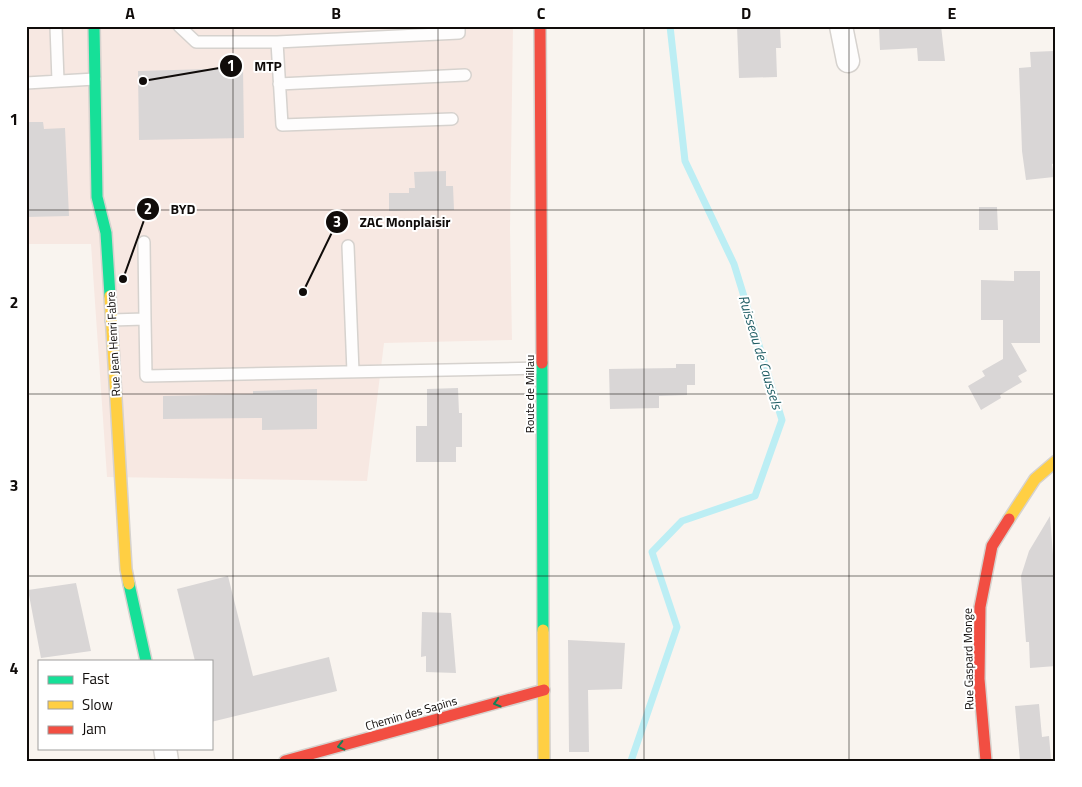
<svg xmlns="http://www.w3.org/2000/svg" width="1082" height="787" viewBox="0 0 1082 787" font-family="'Titillium Web',sans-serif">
<rect width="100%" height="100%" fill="#f9f4ef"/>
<path fill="#f7e8e2" d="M26,26H513L510,229L512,340L384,343L367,481L107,477L91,244H26Z"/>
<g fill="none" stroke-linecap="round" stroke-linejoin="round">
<path stroke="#bceef4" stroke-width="7" d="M631,761L677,627L652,552L682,521L755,496L782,420L734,264L685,161L670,26"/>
</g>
<path fill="#d9d6d6" d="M737,26L780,28L781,48H776L777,77L739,78Z
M917,26H941L945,61H918L917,48L880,50L879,28Z
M1054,51L1056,92V163L1052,164L1054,177L1026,180L1022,151L1019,68L1031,67L1030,52Z
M243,68L244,138L139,140L138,71Z
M26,122H43L44,129L65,128L69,216L26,217Z
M446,171V186H453L454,210L389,211V193H409V188H415L414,172Z
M979,207H997L998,230H979Z
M1014,271H1040V343H1011L1027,371L1018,376L1022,382L1000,395L1001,398L981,410L968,386L985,376L982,371L1003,359V320H981V280L1014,281Z
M676,364H695V385H687V395L659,396V408L610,409L609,369L676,368Z
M458,388L459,413H462V447H456V462H416V426H427V389Z
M317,389V429L262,430V418L163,419V396L253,394V391Z
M1050,516L1056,594V666L1030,668L1029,642H1026L1021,576L1029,551Z
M228,576L253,676L329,657L337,691L211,722V661H195L177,589Z
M76,583L91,651L41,658L28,590Z
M422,612L451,613L456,673L426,672V656L421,657Z
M568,640L625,643L622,689L588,690L589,752H569Z
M1039,704L1042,737L1049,736L1051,759L1020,761L1015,706Z"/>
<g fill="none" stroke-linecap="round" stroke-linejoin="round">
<g stroke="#d6d2ce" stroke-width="14">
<path id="lane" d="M56,26L58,81
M179,26L196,42H277L282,125L452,119
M277,42L459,33V26
M26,83L95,79
M279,84L465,75
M144,242L145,319
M348,246L353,372
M111,320L145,319L146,376L542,368"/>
</g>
<g stroke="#d6d2ce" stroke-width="25">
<path id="street" d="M841,26L848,61
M165,748L167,761"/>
</g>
<g stroke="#d6d2ce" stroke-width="14">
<path id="fast" d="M94,26L97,197L106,233L110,296
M542,363L543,630
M129,584L146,661"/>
</g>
<g stroke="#d6d2ce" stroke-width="14">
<path id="slow" d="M110,296L126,569L129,584
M1009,519L1035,479L1056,461
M543,630L544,761"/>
</g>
<g stroke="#d6d2ce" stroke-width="14">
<path id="jam" d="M540,26L542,363
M285,761L544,690
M986,761L979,679L980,607L992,546L1009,519"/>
</g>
<use href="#lane" stroke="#fefdfd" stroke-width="11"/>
<use href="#street" stroke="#fefdfd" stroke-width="22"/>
<use href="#fast" stroke="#16e098" stroke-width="11"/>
<use href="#slow" stroke="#ffcf43" stroke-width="11"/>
<use href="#jam" stroke="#f24e42" stroke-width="11"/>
</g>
<defs><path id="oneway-chevron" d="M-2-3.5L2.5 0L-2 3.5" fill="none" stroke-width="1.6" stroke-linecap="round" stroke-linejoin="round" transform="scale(1.25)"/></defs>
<g stroke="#138158">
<use href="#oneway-chevron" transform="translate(497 703) rotate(164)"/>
<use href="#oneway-chevron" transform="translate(341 746) rotate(166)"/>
</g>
<path fill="none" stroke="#100c0a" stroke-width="1" stroke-opacity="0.55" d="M233,26V761M438,26V761M644,26V761M849,26V761M26,210H1056M26,394H1056M26,576H1056"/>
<g text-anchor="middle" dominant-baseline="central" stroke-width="4" stroke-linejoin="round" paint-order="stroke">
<g font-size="12" fill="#100c0a" stroke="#fff">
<text transform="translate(113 344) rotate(-93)">Rue Jean Henri Fabre</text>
<text transform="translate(529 394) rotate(-90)">Route de Millau</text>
<text transform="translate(968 659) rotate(-91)">Rue Gaspard Monge</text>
<text transform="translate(411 713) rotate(-16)">Chemin des Sapins</text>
</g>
<g font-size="14" font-style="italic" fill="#1f5d64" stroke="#fff">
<text transform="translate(761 352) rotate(73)">Ruisseau de Caussels</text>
</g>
</g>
<path fill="none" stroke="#100c0a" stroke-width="2" d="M143 81L231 66M123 279L148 209M303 292L337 222"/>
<g fill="#100c0a" stroke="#fff" stroke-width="2">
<circle cx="143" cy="81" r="5"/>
<circle cx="123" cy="279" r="5"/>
<circle cx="303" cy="292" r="5"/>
<circle cx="231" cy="66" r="12"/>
<circle cx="148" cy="209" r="12"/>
<circle cx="337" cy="222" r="12"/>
</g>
<g font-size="15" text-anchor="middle" font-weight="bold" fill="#fff">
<text x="231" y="71">1</text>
<text x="148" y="214">2</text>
<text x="337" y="227">3</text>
</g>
<g font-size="14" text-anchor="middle" font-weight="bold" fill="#100c0a" stroke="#fff" stroke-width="4" stroke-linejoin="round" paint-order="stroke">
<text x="268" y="71">MTP</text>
<text x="183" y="214">BYD</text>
<text x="405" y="227">ZAC Monplaisir</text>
</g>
<rect width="1082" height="787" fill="none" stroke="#ffffff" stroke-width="55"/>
<rect x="38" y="660" width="175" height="90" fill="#ffffff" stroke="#9f9e9d"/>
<rect x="48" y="676" width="25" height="8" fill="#16e098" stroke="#9f9e9d"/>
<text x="82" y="684" font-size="15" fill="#100c0a">Fast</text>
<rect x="48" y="701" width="25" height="8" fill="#ffcf43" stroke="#9f9e9d"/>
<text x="82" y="710" font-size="15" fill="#100c0a">Slow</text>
<rect x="48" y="726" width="25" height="8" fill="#f24e42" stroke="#9f9e9d"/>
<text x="82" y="734" font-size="15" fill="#100c0a">Jam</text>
<rect x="28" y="28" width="1026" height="732" fill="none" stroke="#100c0a" stroke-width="2"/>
<g font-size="16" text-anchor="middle" font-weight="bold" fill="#100c0a">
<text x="130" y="19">A</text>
<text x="336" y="19">B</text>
<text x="541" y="19">C</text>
<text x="746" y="19">D</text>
<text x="952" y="19">E</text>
<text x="14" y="125">1</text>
<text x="14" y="308">2</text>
<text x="14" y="491">3</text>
<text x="14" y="674">4</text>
</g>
</svg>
